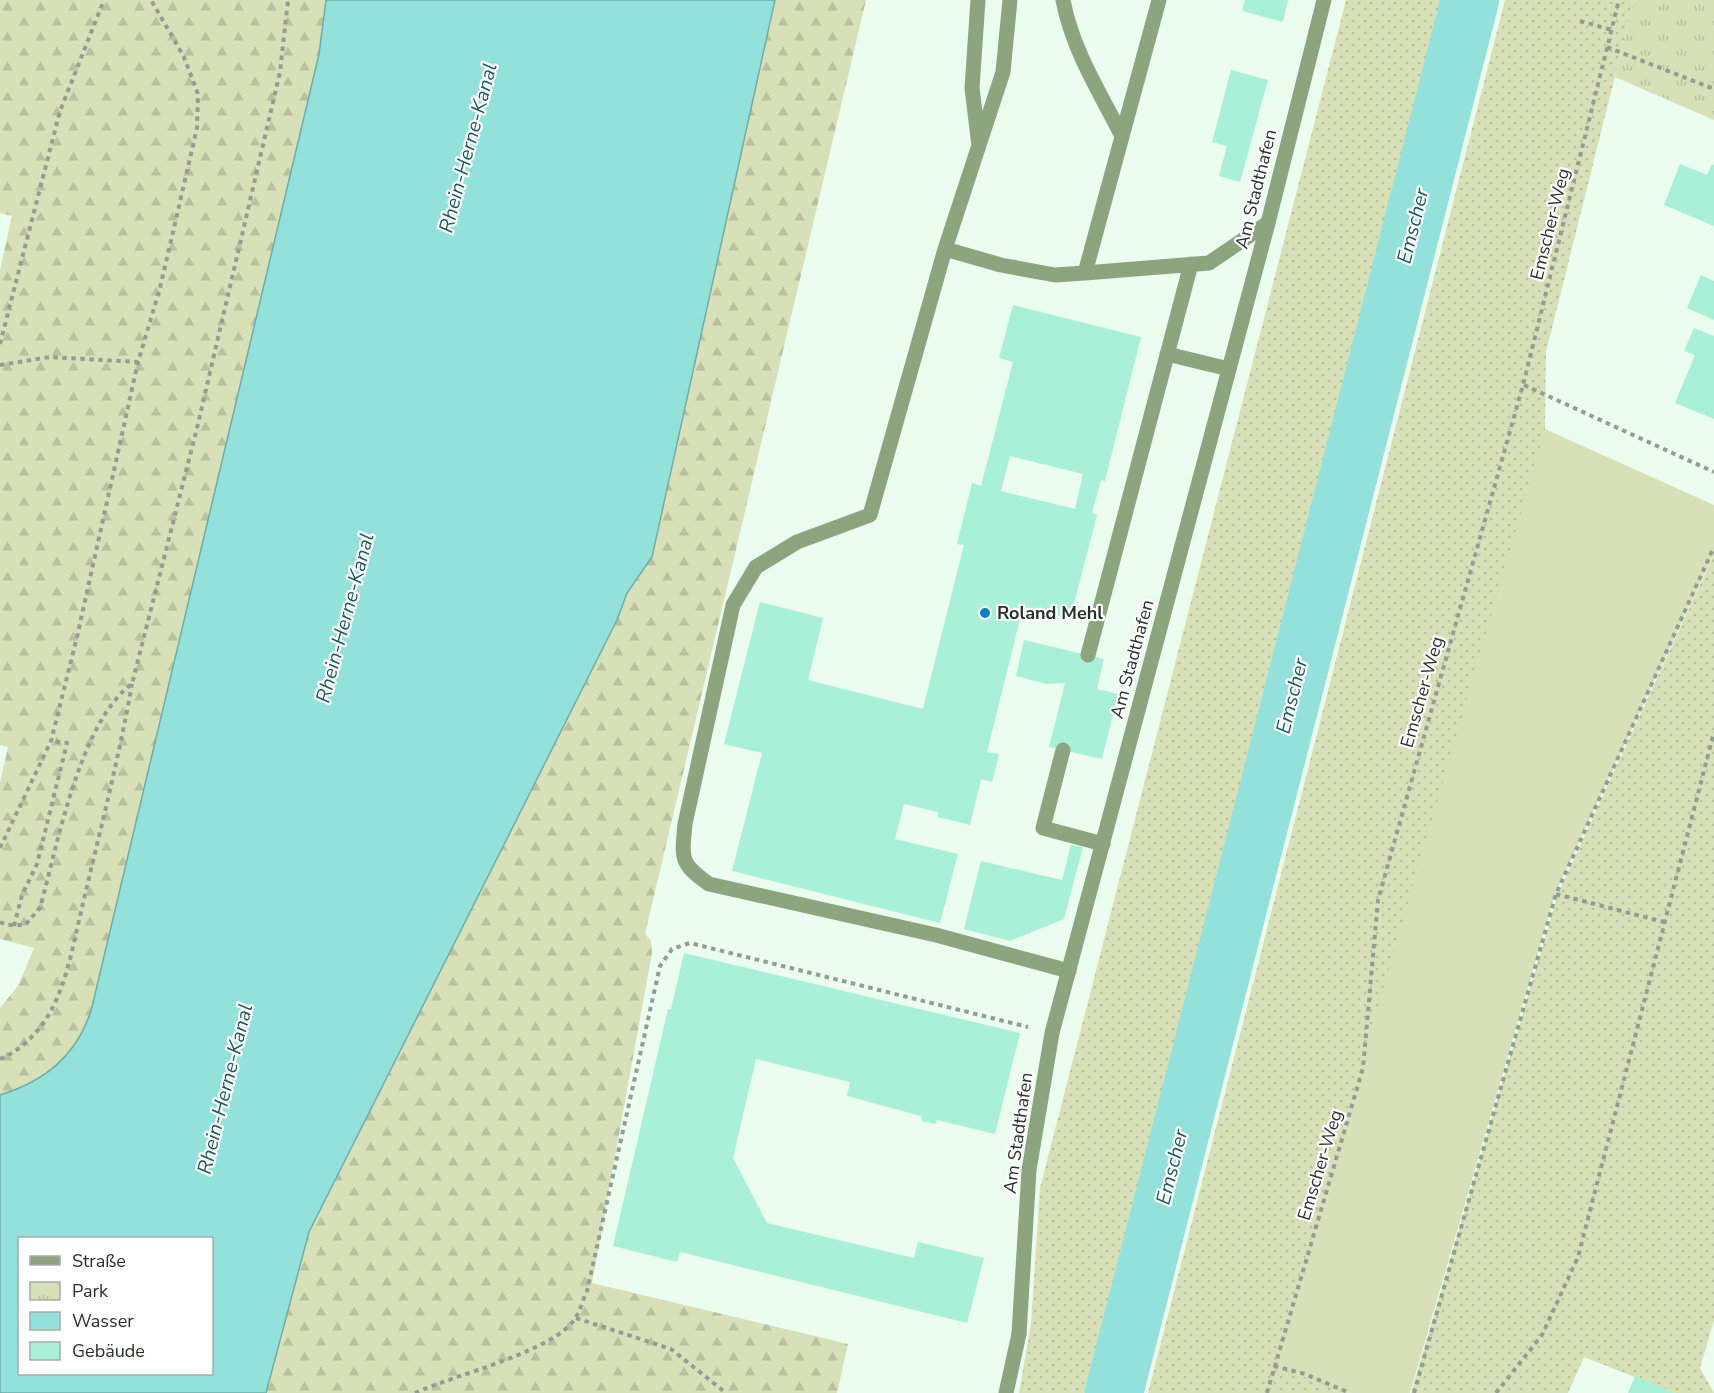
<svg xmlns="http://www.w3.org/2000/svg" width="1714" height="1393" viewBox="0 0 1714 1393" font-family="'Nunito Sans',sans-serif">
<defs>
<pattern id="grass-dots" width="8" height="8" patternUnits="userSpaceOnUse" patternTransform="scale(1.5)"><rect width="8" height="8" fill="#d8e0b8"/><path d="M2 2h.1M6 6h.1" fill="none" stroke="#b9c19e" stroke-width="1.8" stroke-linecap="round"/></pattern>
<pattern id="forest-firs" width="22" height="20" patternUnits="userSpaceOnUse" patternTransform="scale(1.5)"><rect width="22" height="20" fill="#d8e0b8"/><path d="M5 1l3.5 6h-7zM16 11l3.5 6h-7z" fill="#b9c19e"/></pattern>
<pattern id="park-tufts" width="24" height="20" patternUnits="userSpaceOnUse" patternTransform="scale(1.5)"><rect width="24" height="20" fill="#d8e0b8"/><path d="M3 7l-1-3M5 7V3M7 7l1-3M15 17l-1-3M17 17v-4M19 17l1-3" fill="none" stroke="#b9c19e"/></pattern>
</defs>
<rect width="100%" height="100%" fill="#eafdef"/>
<path fill="url(#grass-dots)" d="M1346,0H1446L1094,1393H1019L1031,1323L1040,1188Z
M1505,0H1634L1546,352L1545,429L1306,1372L1350,1393H1148Z
M1714,554V1320L1700,1368L1714,1393H1675L1584,1357L1568,1393H1411L1558,894Z"/>
<path fill="url(#forest-firs)" d="M0,0H326L319,54L91,1011C76,1057 44,1080 0,1095V1008L18,986L34,948L0,939V783L8,747L0,745V270L12,216L0,213Z
M775,0H866L645,934L651,941L652,953L592,1283L848,1344L837,1393H266L309,1232L617,620L627,593L652,557Z"/>
<path fill="url(#park-tufts)" d="M1634,0H1714V120L1615,77Z"/>
<path fill="#d8e0b8" d="M1545,429L1714,505V553L1555,894L1410,1393H1350L1274,1366Z"/>
<path fill="#92e1db" stroke="#72aca6" stroke-width="1.5" fill-rule="evenodd" d="M326,0H775L652,557L627,593L617,620L309,1232L266,1393H0V1095C45,1081 76,1056 91,1011L319,54ZM20,1238H212V1374H20Z"/>
<g fill="none" stroke-linecap="round" stroke-linejoin="round">
<path stroke="#92e1db" stroke-width="58" d="M1114,1393L1470,0"/>
</g>
<path fill="#a9f0d8" fill-rule="evenodd" d="M1245,0H1288L1283,22L1242,11Z
M1231,70L1268,80L1240,182L1219,176L1227,146L1212,142Z
M1680,164L1707,175L1712,164L1714,165V226L1664,205Z
M1701,275L1714,281V320L1687,308Z
M1013,305L1141,337L1105,481L1101,480L1092,513L1097,515L1070,619L1023,607L987,752L999,754L992,782L981,779L970,825L938,817V812L904,804L895,839L958,854L940,923L732,871L762,753L724,744L760,602L823,618L808,680L923,709L964,545L957,544L972,483L981,486L1013,362L999,358ZM1010,456L1083,474L1075,509L1001,491Z
M1694,328L1714,336V419L1675,403L1695,355L1684,351Z
M1024,640L1104,659L1097,689L1118,694L1102,759L1049,747L1065,683L1046,684L1016,676Z
M1071,845L1083,847L1064,919L1010,941L964,929L981,861L1062,880Z
M684,953L1020,1033L995,1134L937,1120L935,1124L922,1121L921,1116L847,1096L850,1082L756,1059L733,1158L767,1223L914,1258L918,1242L984,1258L967,1323L680,1252L677,1262L613,1246L668,1009H671Z
M1635,1376L1675,1393H1628Z"/>
<g fill="none" stroke-linecap="round" stroke-linejoin="round">
<path stroke="#8f9f93" stroke-width="4" stroke-dasharray="4.5 4.5" stroke-linecap="butt" d="M1580,21L1612,30
M1607,47L1714,89
M0,344L60,111L104,0
M0,365L50,357L138,362
M1524,385L1714,472
M0,848L51,741L77,637L138,362L160,288L197,128L198,94L184,57L151,0
M1556,894L1664,922
M0,922L7,925H25L40,908C57,847 80,721 132,684L197,428L280,72L288,0
M14,926L22,895L37,864L67,743L51,741
M0,1059C22,1050 41,1030 52,1009C69,976 75,935 84,899C101,827 119,757 132,684
M576,1318L671,1349L726,1393
M1274,1366L1305,1374L1350,1393
M415,1393C453,1375 557,1351 576,1317C581,1309 583,1299 587,1291L660,966L672,949L690,943L1028,1027
M1267,1393L1363,1068L1378,900L1523,385L1619,0
M1414,1393L1556,894L1714,547
M1496,1393L1542,1335L1578,1257L1714,732"/>
<path stroke="#8ca57f" stroke-width="15" d="M978,0L972,88L979,146
M1010,0L1003,72L945,249L1001,265L1055,275L1085,273L1209,263L1268,223
M1063,0C1072,49 1100,93 1122,136
M945,249L870,515L797,542L756,567L733,605L685,824C682,858 679,863 709,884L936,935L1069,971
M1085,273L1159,0
M1167,354L1229,369
M1088,655L1191,264
M1063,750L1043,828L1103,844
M1006,1393L1019,1334"/>
<path stroke="#8ca57f" stroke-width="15" d="M1019,1334L1029,1170L1052,1033L1268,223L1324,0"/>
</g>
<circle fill="#0881c9" stroke="#fff" stroke-width="2" cx="985" cy="613" r="6"/>
<g text-anchor="middle" dominant-baseline="central" stroke-width="4.5" stroke-linejoin="round" paint-order="stroke">
<g font-size="18" fill="#263229" stroke="#fff">
<text transform="translate(1256 189) rotate(-76)">Am Stadthafen</text>
<text transform="translate(1550 224) rotate(-76)">Emscher-Weg</text>
<text transform="translate(1132 659) rotate(-75)">Am Stadthafen</text>
<text transform="translate(1422 692) rotate(-74)">Emscher-Weg</text>
<text transform="translate(1018 1133) rotate(-82)">Am Stadthafen</text>
<text transform="translate(1320 1165) rotate(-73)">Emscher-Weg</text>
</g>
<g font-size="18" font-weight="bold" fill="#263229" stroke="#fff" text-anchor="start">
<text x="997" y="613">Roland Mehl</text>
</g>
<g font-size="20" font-style="italic" fill="#185b57" stroke="#fff">
<text transform="translate(468 148) rotate(-75)">Rhein-Herne-Kanal</text>
<text transform="translate(1413 226) rotate(-76)">Emscher</text>
<text transform="translate(345 618) rotate(-75)">Rhein-Herne-Kanal</text>
<text transform="translate(1292 696) rotate(-76)">Emscher</text>
<text transform="translate(225 1089) rotate(-76)">Rhein-Herne-Kanal</text>
<text transform="translate(1172 1167) rotate(-76)">Emscher</text>
</g>
</g>
<rect x="18" y="1237" width="195" height="138" fill="#ffffff" stroke="#a8ada9" stroke-width="1.5"/>
<rect x="30" y="1256" width="30" height="9" fill="#8ca57f" stroke="#a8ada9" stroke-width="1.5"/>
<text x="72" y="1267" font-size="18" fill="#263229">Straße</text>
<rect x="30" y="1282" width="30" height="18" fill="url(#park-tufts)" stroke="#a8ada9" stroke-width="1.5"/>
<text x="72" y="1297" font-size="18" fill="#263229">Park</text>
<rect x="30" y="1312" width="30" height="18" fill="#92e1db" stroke="#a8ada9" stroke-width="1.5"/>
<text x="72" y="1327" font-size="18" fill="#263229">Wasser</text>
<rect x="30" y="1342" width="30" height="18" fill="#a9f0d8" stroke="#a8ada9" stroke-width="1.5"/>
<text x="72" y="1357" font-size="18" fill="#263229">Gebäude</text>
</svg>
